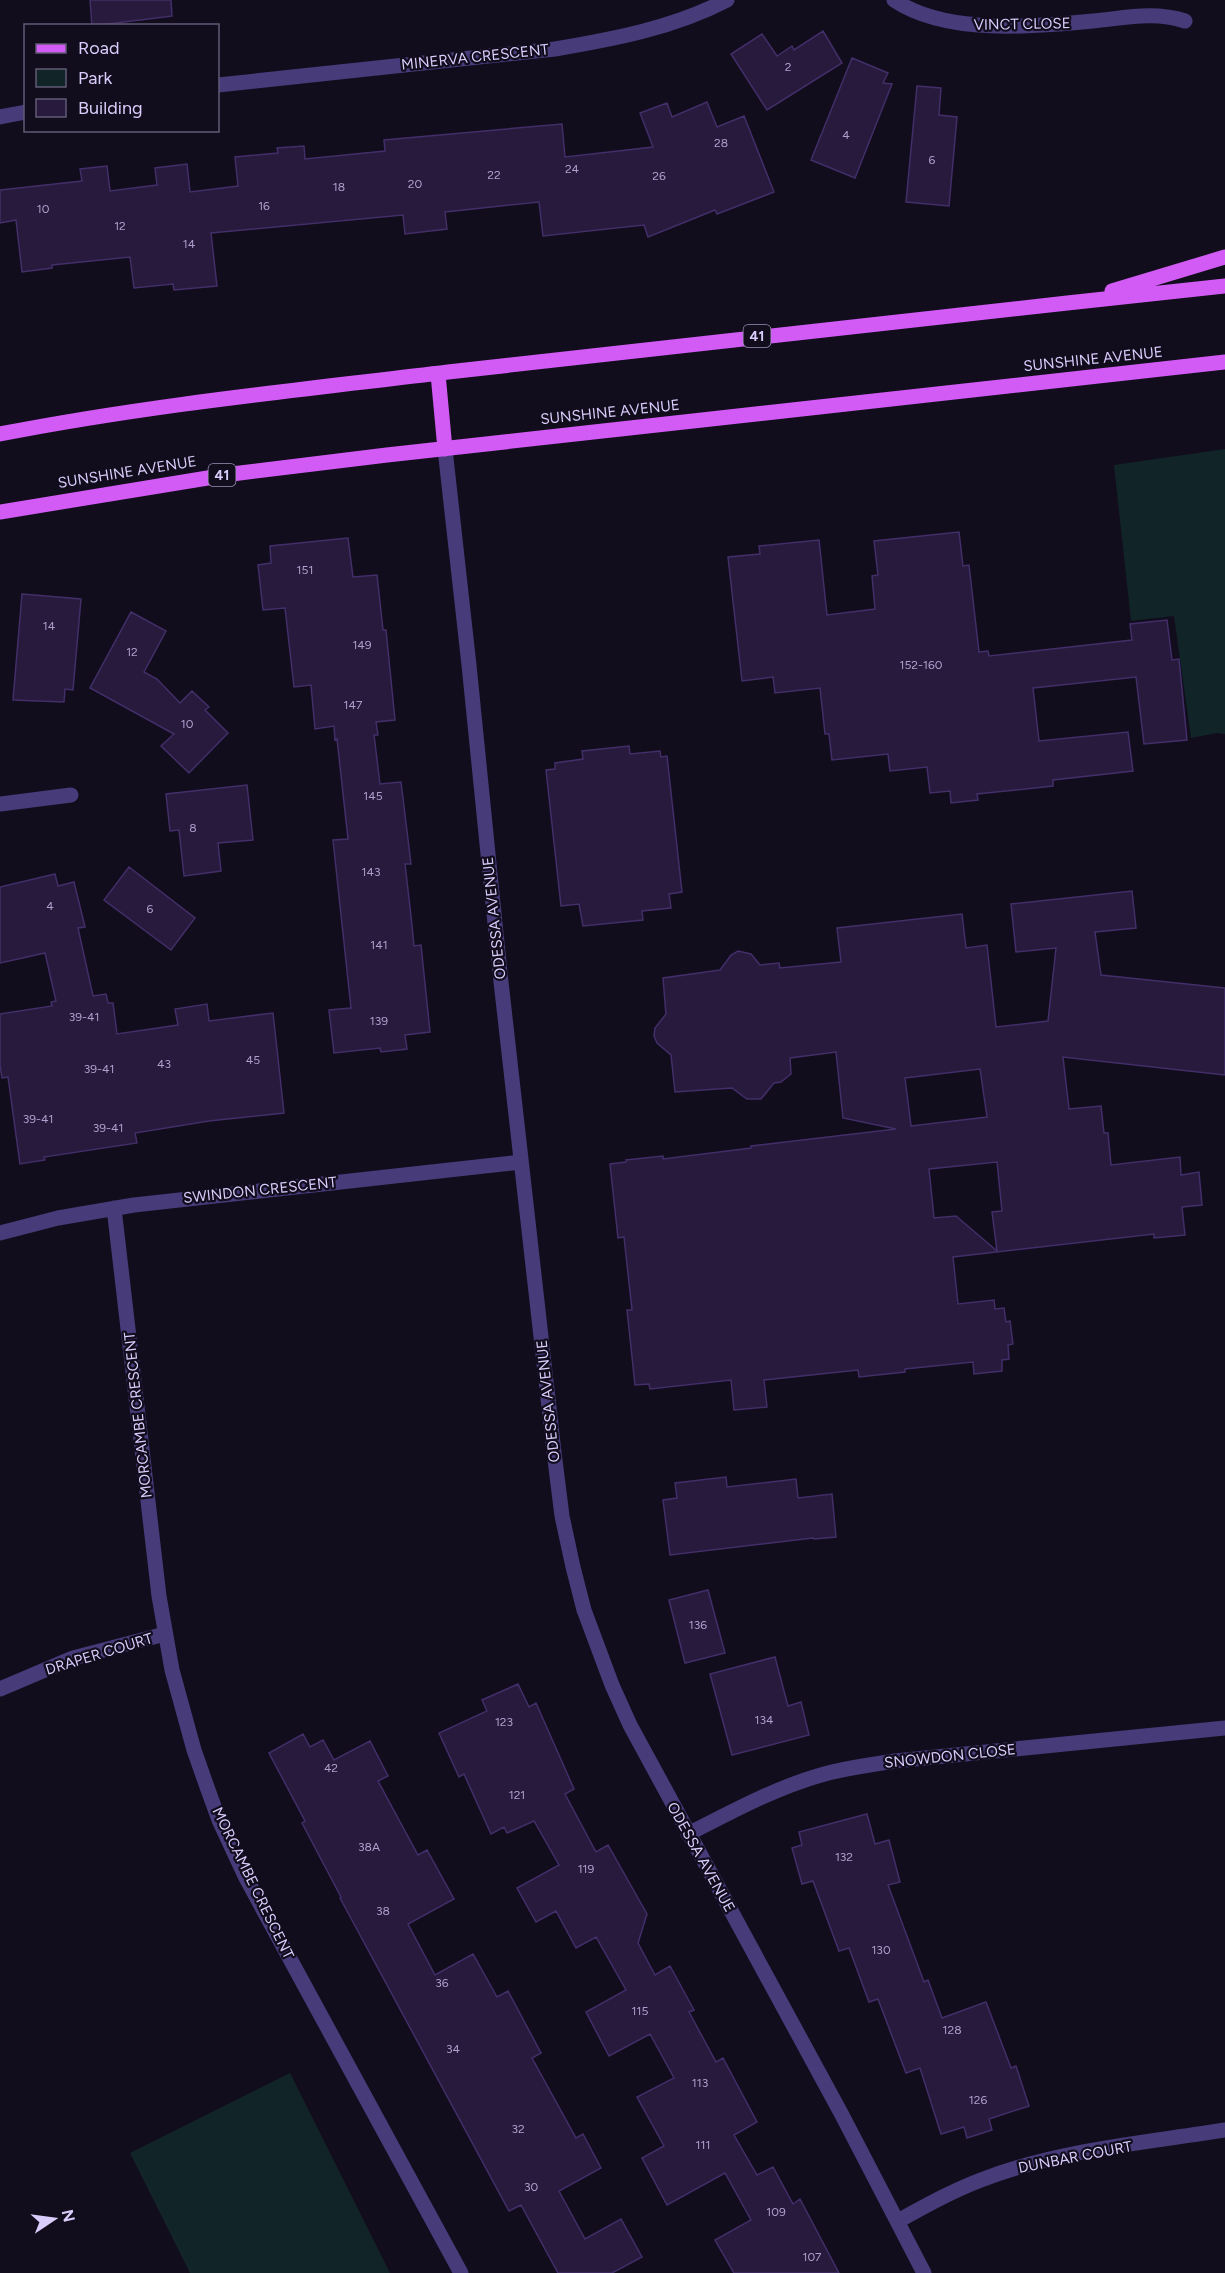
<svg xmlns="http://www.w3.org/2000/svg" width="1225" height="2273" viewBox="0 0 1225 2273" font-family="Figtree,sans-serif">
<rect width="100%" height="100%" fill="#120d1d"/>
<path fill="#112427" d="M1225,449V734L1217,733L1191,738L1174,616L1131,621L1114,465Z
M290,2073L390,2273H190L130,2153Z"/>
<path fill="#271a3d" stroke="#422e68" stroke-width="1.5" fill-rule="evenodd" d="M90,0H171L172,16L92,26Z
M823,31L842,63L767,110L731,54L762,34L777,56L792,46L794,50Z
M852,58L888,73L883,83L892,84L855,178L811,160Z
M917,86L941,88L939,115L957,117L949,206L906,202Z
M707,102L717,127L744,116L774,192L717,214L715,210L648,237L644,225L543,236L539,202L445,212L447,229L405,234L403,215L211,233L217,286L174,290L173,284L134,288L130,257L52,265V268L22,272L16,220L0,223V190L82,181L80,169L107,166L110,191L157,185L155,168L187,164L190,192L238,186L235,157L278,153L277,148L304,146L305,159L385,151L384,140L562,124L565,157L653,147L640,113L667,103L672,117Z
M959,532L963,566L969,565L979,652L988,651L989,656L1132,640L1130,624L1167,620L1172,660L1179,659L1187,740L1144,744L1136,677L1033,688L1039,741L1128,732L1133,771L1053,780V786L977,794L978,800L951,803L950,791L930,793L927,767L890,771L888,754L832,760L829,734H825L820,688L775,693L773,677L742,681L728,557L760,554L759,546L819,540L827,615L875,609L872,576L878,575L874,541Z
M348,538L353,577L377,575L383,630H386L395,720L376,722L378,735H374L380,784L401,782L411,864H405L411,916L414,946L421,945L430,1032L405,1035L407,1049L381,1052L380,1048L334,1053L329,1010L351,1008L333,840L348,839L337,739L335,740L334,726L315,729L311,685L294,687L285,608L263,610L258,565L271,563L270,546Z
M22,594L81,599L73,690L65,689L64,702L13,700Z
M131,612L166,631L144,672L157,679L180,703L192,691L209,707L205,710L228,733L189,773L161,746L174,734L90,688Z
M629,746L630,754L660,751L661,757L667,756L682,892L669,894L671,908L642,911L643,920L583,926L579,904L561,906L546,770L555,769V763L583,759L582,751Z
M247,785L253,840L218,843L221,871L184,876L179,830L170,831L166,794Z
M129,867L195,918L171,950L104,900Z
M55,874L58,886L74,882L85,927L78,928L93,996L106,994L108,1003H113L117,1034L178,1025L175,1009L207,1004L209,1021L273,1013L284,1113L209,1121L135,1133L137,1143L44,1157L45,1160L20,1164L8,1077L2,1078L0,1065V1014L52,1006L51,1002L56,1001L45,953L0,963V887Z
M1132,891L1136,928L1095,932L1101,975L1225,988V1075L1063,1057L1069,1109L1101,1106L1104,1133H1108L1111,1165L1180,1157L1181,1175L1199,1172L1202,1205L1182,1207L1185,1235L1154,1238V1234L953,1257L958,1304L994,1300L995,1309L1004,1308L1006,1322L1010,1321L1013,1344L1008,1345L1009,1359L1002,1360V1371L974,1374L973,1362L905,1369V1372L859,1377L858,1370L764,1380L767,1407L734,1410L731,1380L650,1389L649,1384L635,1385L627,1310H632L624,1237L618,1238L610,1164L626,1162V1160L663,1156V1159L751,1148V1146L896,1129L843,1118L836,1052L790,1058L791,1074L781,1082L774,1083L761,1099H747L732,1088L675,1092L671,1055L657,1043L654,1036L655,1028L666,1014L663,978L720,970L731,955L738,951L751,954L760,965L779,963L780,968L841,962L837,928L962,914L966,948L987,945L996,1027L1048,1021L1056,948L1016,952L1011,904ZM980,1069L987,1117L911,1126L905,1078ZM997,1162L1002,1211L992,1212L997,1251L956,1216L934,1218L929,1169Z
M726,1477L727,1487L796,1479L798,1498L832,1494L836,1537L814,1539L813,1538L670,1555L663,1500L677,1498L675,1483Z
M708,1590L725,1653L685,1663L669,1600Z
M775,1657L788,1706L801,1702L809,1735L732,1755L710,1674Z
M518,1684L529,1707L536,1703L574,1789L565,1794L596,1852L608,1845L647,1914L638,1943L655,1975L670,1966L694,2010L689,2012L716,2062L723,2058L757,2122L734,2135L757,2175L773,2167L793,2204L800,2199L839,2273H734L715,2240L751,2220L725,2173L667,2205L642,2158L664,2146L637,2097L674,2078L650,2034L609,2056L586,2012L626,1990L596,1937L576,1948L556,1911L536,1922L517,1888L559,1865L534,1821L507,1833L504,1827L491,1834L464,1774L459,1777L439,1733L487,1711L482,1700Z
M303,1734L310,1747L323,1740L334,1760L370,1741L388,1776L378,1781L418,1855L427,1850L454,1899L408,1924L435,1975L473,1954L497,1997L508,1991L541,2053L532,2058L576,2138L583,2134L601,2168L559,2191L585,2239L621,2219L642,2257L612,2273H558L521,2205L509,2211L340,1898L341,1897L302,1823L305,1821L269,1753Z
M867,1814L875,1844L889,1840L900,1882L888,1885L924,1982L928,1980L942,2018L986,2002L1011,2068L1016,2066L1029,2106L989,2119L992,2130L967,2138L964,2127L941,2134L920,2068L906,2073L878,1999L869,2002L849,1948L839,1951L813,1881L802,1884L792,1848L802,1845L799,1832Z"/>
<g fill="none" stroke-linecap="round" stroke-linejoin="round">
<path stroke="#473b7a" stroke-width="15" d="M894,0C946,35 1033,27 1093,21C1125,18 1154,11 1185,21
M218,85L555,49C614,39 673,28 727,0
M0,117L26,112
M445,449L469,665L500,973L554,1452L562,1516L573,1567L584,1610L612,1685L630,1725L842,2115L924,2273
M0,804L71,795
M114,1208L159,1596L172,1670L194,1750L207,1787L219,1820L246,1878L461,2273
M0,1233L58,1218L134,1205L521,1162
M0,1689L73,1658L165,1634
M688,1834C731,1812 775,1788 821,1775C845,1768 870,1765 895,1761L1225,1728
M898,2221C925,2206 952,2191 981,2180C1057,2150 1145,2143 1225,2130"/>
<path stroke="#d25bf5" stroke-width="15" d="M1112,291L1225,257
M438,374L445,449
M0,434C148,405 299,390 448,372C707,341 966,314 1225,286
M0,512L232,474L387,455L1225,362"/>
</g>
<g text-anchor="middle" dominant-baseline="central" stroke-width="4.5" stroke-linejoin="round" paint-order="stroke">
<g font-size="12" fill="#aca0cc">
<text x="788" y="67">2</text>
<text x="846" y="135">4</text>
<text x="721" y="143">28</text>
<text x="932" y="160">6</text>
<text x="572" y="169">24</text>
<text x="494" y="175">22</text>
<text x="659" y="176">26</text>
<text x="415" y="184">20</text>
<text x="339" y="187">18</text>
<text x="264" y="206">16</text>
<text x="43" y="209">10</text>
<text x="120" y="226">12</text>
<text x="189" y="244">14</text>
<text x="305" y="570">151</text>
<text x="49" y="626">14</text>
<text x="362" y="645">149</text>
<text x="132" y="652">12</text>
<text x="921" y="665">152-160</text>
<text x="353" y="705">147</text>
<text x="187" y="724">10</text>
<text x="373" y="796">145</text>
<text x="193" y="828">8</text>
<text x="371" y="872">143</text>
<text x="50" y="906">4</text>
<text x="150" y="909">6</text>
<text x="379" y="945">141</text>
<text x="84" y="1017">39-41</text>
<text x="379" y="1021">139</text>
<text x="253" y="1060">45</text>
<text x="164" y="1064">43</text>
<text x="99" y="1069">39-41</text>
<text x="38" y="1119">39-41</text>
<text x="108" y="1128">39-41</text>
<text x="698" y="1625">136</text>
<text x="764" y="1720">134</text>
<text x="504" y="1722">123</text>
<text x="331" y="1768">42</text>
<text x="517" y="1795">121</text>
<text x="369" y="1847">38A</text>
<text x="844" y="1857">132</text>
<text x="586" y="1869">119</text>
<text x="383" y="1911">38</text>
<text x="881" y="1950">130</text>
<text x="442" y="1983">36</text>
<text x="640" y="2011">115</text>
<text x="952" y="2030">128</text>
<text x="453" y="2049">34</text>
<text x="700" y="2083">113</text>
<text x="978" y="2100">126</text>
<text x="518" y="2129">32</text>
<text x="703" y="2145">111</text>
<text x="531" y="2187">30</text>
<text x="776" y="2212">109</text>
<text x="812" y="2257">107</text>
</g>
<g fill="#120d1d" stroke="#9d93b9" stroke-width="1.5">
<rect x="743.5" y="325" width="27" height="22" rx="4.5"/>
<rect x="208.5" y="464" width="27" height="22" rx="4.5"/>
</g>
<g font-size="14" font-weight="bold" fill="#d9cdfc">
<text x="757" y="336">41</text>
<text x="222" y="475">41</text>
</g>
<g font-size="15" fill="#d9cdfc" stroke="#120d1d">
<text transform="translate(1022 24) rotate(-1)">VINCT CLOSE</text>
<text transform="translate(475 57) rotate(-6)">MINERVA CRESCENT</text>
<text transform="translate(1093 359) rotate(-6)">SUNSHINE AVENUE</text>
<text transform="translate(610 412) rotate(-6)">SUNSHINE AVENUE</text>
<text transform="translate(127 472) rotate(-9)">SUNSHINE AVENUE</text>
<text transform="translate(494 918) rotate(-96)">ODESSA AVENUE</text>
<text transform="translate(260 1190) rotate(-6)">SWINDON CRESCENT</text>
<text transform="translate(548 1401) rotate(-96)">ODESSA AVENUE</text>
<text transform="translate(138 1415) rotate(-96)">MORCAMBE CRESCENT</text>
<text transform="translate(99 1654) rotate(-17)">DRAPER COURT</text>
<text transform="translate(950 1756) rotate(-6)">SNOWDON CLOSE</text>
<text transform="translate(701 1857) rotate(61)">ODESSA AVENUE</text>
<text transform="translate(253 1883) rotate(64)">MORCAMBE CRESCENT</text>
<text transform="translate(1075 2157) rotate(-11)">DUNBAR COURT</text>
</g>
</g>
<rect x="24" y="24" width="195" height="108" fill="#120d1d" stroke="#625a76" stroke-width="1.5"/>
<rect x="36" y="44" width="30" height="9" fill="#d25bf5" stroke="#625a76" stroke-width="1.5"/>
<text x="78" y="54" font-size="18" fill="#d9cdfc">Road</text>
<rect x="36" y="69" width="30" height="18" fill="#112427" stroke="#625a76" stroke-width="1.5"/>
<text x="78" y="84" font-size="18" fill="#d9cdfc">Park</text>
<rect x="36" y="99" width="30" height="18" fill="#271a3d" stroke="#625a76" stroke-width="1.5"/>
<text x="78" y="114" font-size="18" fill="#d9cdfc">Building</text>
<g transform="translate(54 2219) rotate(77)" stroke="#120d1d" stroke-width="4.5" paint-order="stroke">
<path d="M0-4.5L10 22L0 15L-10 22Z" fill="#d9cdfc"/>
<text y="-9" font-size="16" font-weight="bold" text-anchor="middle" fill="#d9cdfc">N</text>
</g>
</svg>
